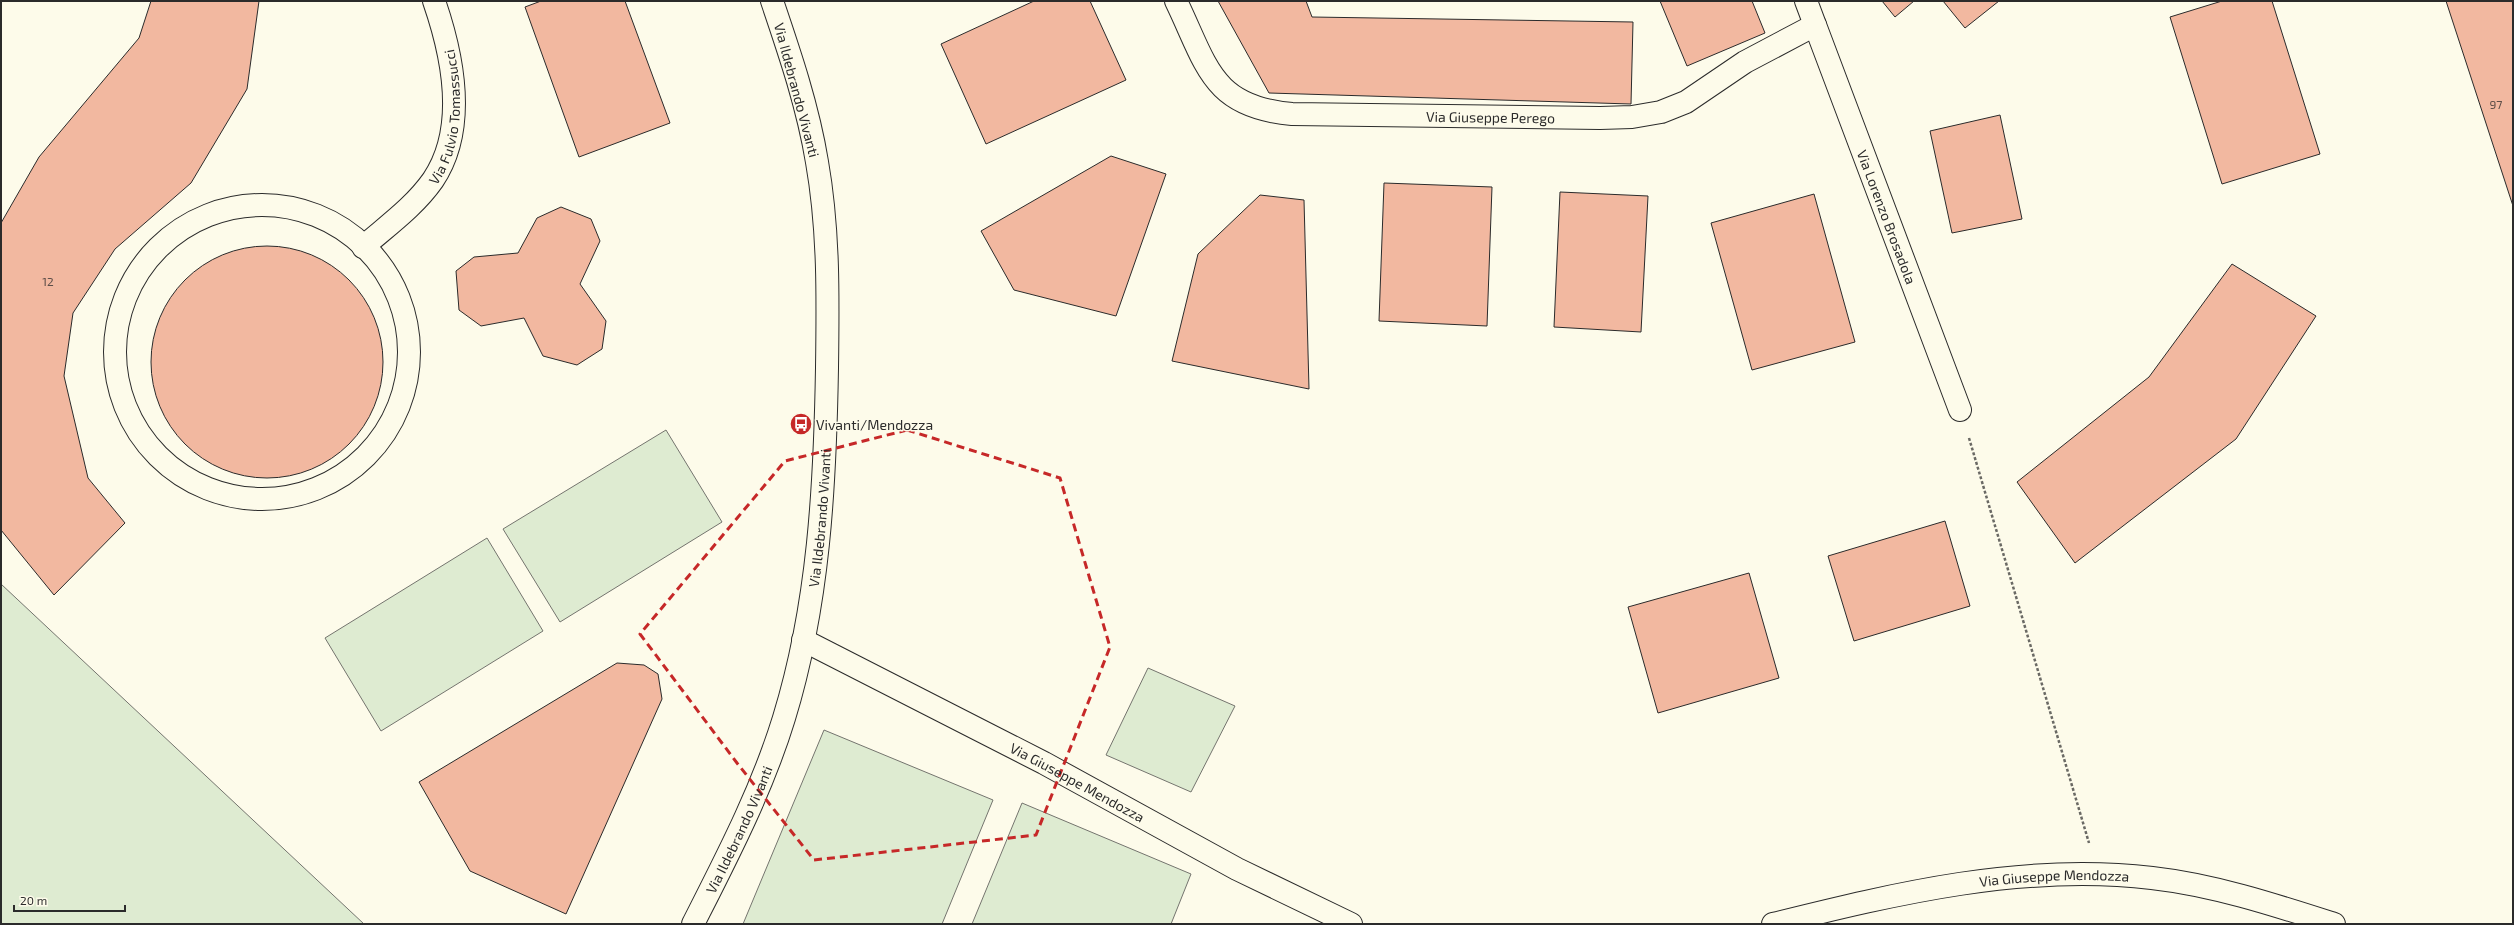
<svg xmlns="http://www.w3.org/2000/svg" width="2514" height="925" viewBox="0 0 2514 925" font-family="'Exo 2',sans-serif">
<rect width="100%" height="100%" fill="#fdfbea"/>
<path fill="#deebd1" stroke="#74746e" d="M666,430L722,522L560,622L503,529Z
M487,538L543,631L381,731L325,638Z
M1,584L364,924H1Z
M1148,668L1235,706L1191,792L1106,755Z
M824,730L993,800L942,924H743Z
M1022,803L1191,874L1171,924H972Z"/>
<path fill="#f2b8a0" stroke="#2b2b2b" d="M151,1H259L247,89L191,183L115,249L73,313L64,376L88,478L125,523L54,595L1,530V223L39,157L139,38Z
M541,1H625L670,123L579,157L525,7Z
M1034,1H1090L1126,80L986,144L941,44Z
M1218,1H1306L1312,17L1633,22L1631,104L1269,93Z
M1660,1H1752L1765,33L1687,66Z
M1882,1H1914L1895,17Z
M1943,1H1999L1965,28Z
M2222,1H2272L2320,154L2222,184L2170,17Z
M2446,1H2513V206Z
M2000,115L2022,219L1952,233L1930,131Z
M1111,156L1166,174L1116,316L1014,290L981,231Z
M1384,183L1492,187L1487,326L1379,321Z
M1560,192L1648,196L1641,332L1554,327Z
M1814,194L1855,342L1752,370L1711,223Z
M1260,195L1304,200L1309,389L1172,361L1198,254Z
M561,207L591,219L600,241L580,284L606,321L602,349L577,365L543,356L524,318L481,326L459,310L456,271L474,257L518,253L537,218Z
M151 362a116 116 0 1 1 232 0a116 116 0 1 1-232 0Z
M2232,264L2316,316L2236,439L2075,563L2017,482L2149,377Z
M1945,521L1970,606L1854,641L1828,556Z
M1749,573L1779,678L1658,713L1628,607Z
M617,663L644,665L658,674L662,699L566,914L470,871L419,782Z"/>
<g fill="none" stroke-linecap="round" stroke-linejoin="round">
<g stroke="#2b2b2b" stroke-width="24">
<g id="minor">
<path id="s1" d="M1176,1C1207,65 1211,107 1292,114L1600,118L1632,117L1661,112L1686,102L1745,62L1815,25L1806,1"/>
<path id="s2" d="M1815,25L1960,410"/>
<circle cx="262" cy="352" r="147"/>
<path id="s3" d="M363,247C387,226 414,207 433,180C468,128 453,56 434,1"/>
<path id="s4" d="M803,640L1044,763L1237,869L1351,924"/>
<path id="s5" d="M693,924C727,857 762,790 784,718C819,604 825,486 827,368C828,299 829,230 817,162C808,107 790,54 772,1"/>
<path id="s6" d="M1773,924C1898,893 2023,863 2152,878C2214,885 2275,905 2334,924"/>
</g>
</g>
<path stroke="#6a6964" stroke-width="2.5" stroke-dasharray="3 2" stroke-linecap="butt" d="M1969,438L2089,843"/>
<use href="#minor" stroke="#fdfbea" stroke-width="22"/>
</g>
<path fill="none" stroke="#c62828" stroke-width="3" stroke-dasharray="8 5" stroke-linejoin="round" d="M907,430L1060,478L1110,647L1036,835L814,860L737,763L640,634L785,461Z"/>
<defs>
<g id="bus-disc" transform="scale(1.15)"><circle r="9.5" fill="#c62828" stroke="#fdfbea"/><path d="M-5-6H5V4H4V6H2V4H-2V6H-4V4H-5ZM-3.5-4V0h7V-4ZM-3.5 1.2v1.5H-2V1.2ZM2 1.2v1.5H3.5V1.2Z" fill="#fff"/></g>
</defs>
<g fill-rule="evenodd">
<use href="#bus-disc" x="801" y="424"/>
</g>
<g text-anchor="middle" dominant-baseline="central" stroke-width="3" stroke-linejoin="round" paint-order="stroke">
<g font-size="12" fill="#5d4e48">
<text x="2496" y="104">97</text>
<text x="48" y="281">12</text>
</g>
<g font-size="14" fill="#2b2b2b" stroke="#fdfbea">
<text transform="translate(797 90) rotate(75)">Via Ildebrando Vivanti</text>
<text stroke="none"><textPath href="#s3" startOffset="163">Via Fulvio Tomassucci</textPath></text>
<text stroke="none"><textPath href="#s1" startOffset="373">Via Giuseppe Perego</textPath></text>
<text stroke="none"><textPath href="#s2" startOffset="205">Via Lorenzo Brosadola</textPath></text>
<text stroke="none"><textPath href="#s5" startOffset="429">Via Ildebrando Vivanti</textPath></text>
<text stroke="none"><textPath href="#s4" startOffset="309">Via Giuseppe Mendozza</textPath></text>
<text stroke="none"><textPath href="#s5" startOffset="105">Via Ildebrando Vivanti</textPath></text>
<text stroke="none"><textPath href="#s6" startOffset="286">Via Giuseppe Mendozza</textPath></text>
</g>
<g font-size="14" fill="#2b2b2b" stroke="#fdfbea" text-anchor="start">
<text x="816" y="424">Vivanti/Mendozza</text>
</g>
</g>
<rect width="2514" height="925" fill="none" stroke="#2b2b2b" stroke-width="4"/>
<path d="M14 905v6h111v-6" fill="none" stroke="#2b2b2b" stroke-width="2"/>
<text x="20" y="905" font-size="12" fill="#2b2b2b" stroke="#fdfbea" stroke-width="3" paint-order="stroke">20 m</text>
</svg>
